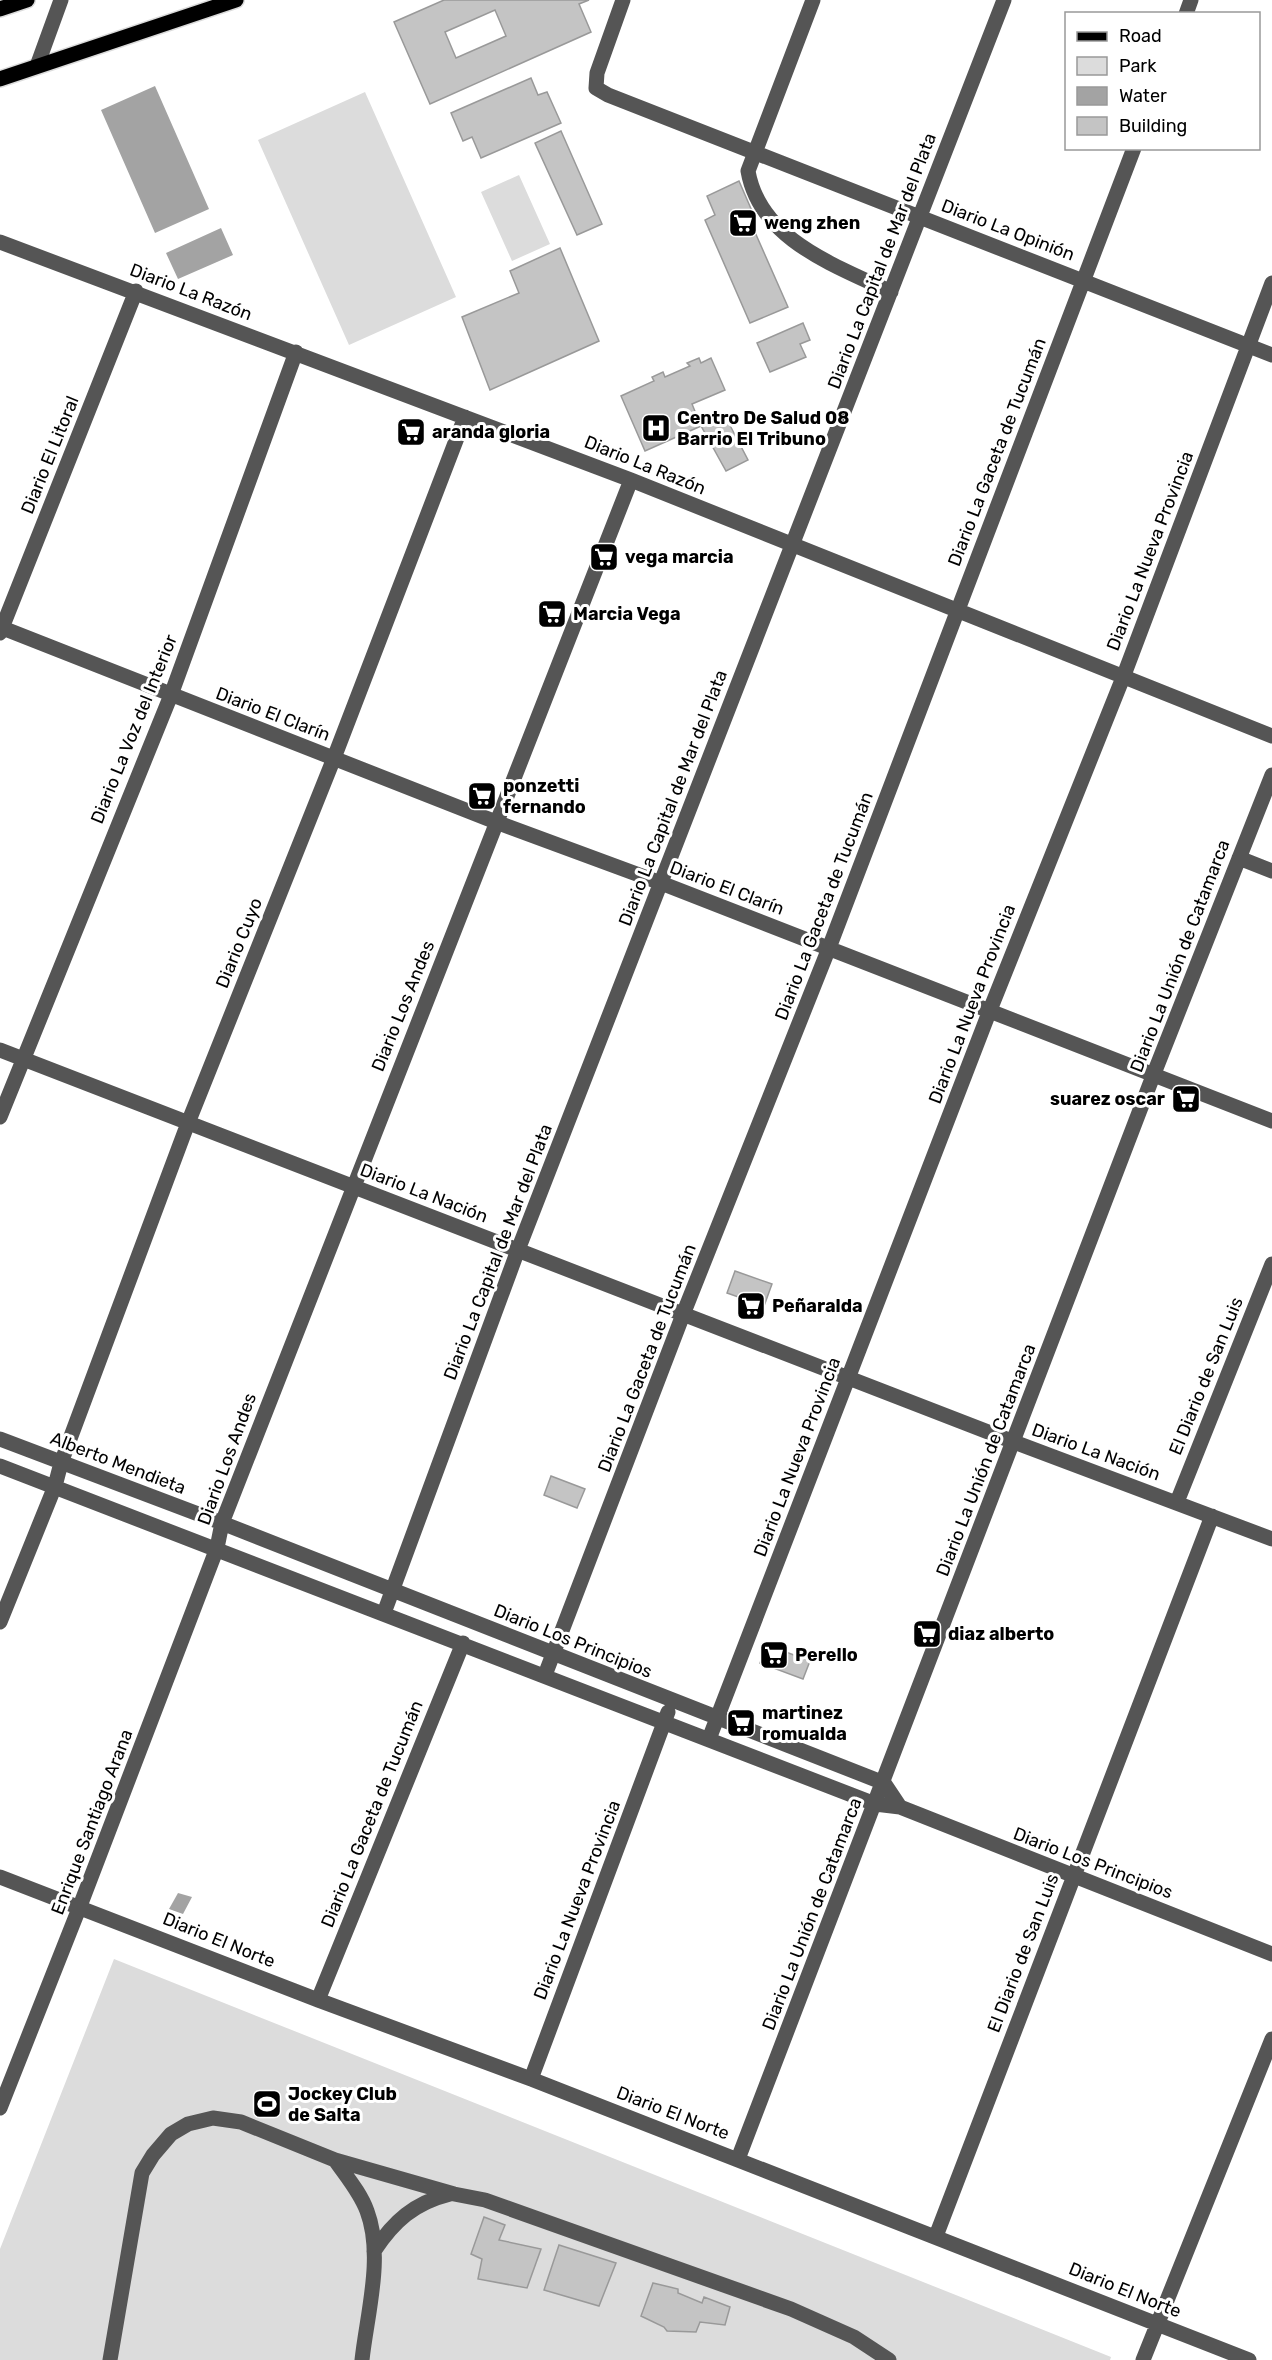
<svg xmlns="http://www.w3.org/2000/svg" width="1272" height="2360" viewBox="0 0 1272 2360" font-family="Rubik,sans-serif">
<rect width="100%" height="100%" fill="#fff"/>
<path fill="#dcdcdc" d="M365,92L456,297L349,345L258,140Z
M519,175L550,244L512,261L481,192Z
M114,1959L1111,2357L1110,2360H0V2249Z"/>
<path fill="#a3a3a3" d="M155,86L209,209L155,233L101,110Z
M221,228L233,255L178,279L166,253Z
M178,1893L192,1897L183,1914L169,1909Z"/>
<path fill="#c4c4c4" stroke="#999" stroke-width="1.5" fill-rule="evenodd" d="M444,0H589L579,4L591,32L430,104L394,22ZM495,10L506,36L456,58L445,32Z
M531,78L538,95L547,92L561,123L481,158L472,137L463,141L451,113Z
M561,131L602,224L577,235L535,143Z
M739,181L755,218L750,221L788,307L750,323L705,220L715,215L707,196Z
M560,248L599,341L490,390L462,317L519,293L510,271Z
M803,323L810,340L800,344L806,357L770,372L757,343Z
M699,358L701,363L711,358L725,390L692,404L701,426L645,451L621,396L654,381L652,377L663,372L665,377L690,366L687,363Z
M723,412L748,460L726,471L700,424Z
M735,1271L772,1284L764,1306L727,1293Z
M551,1476L585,1489L577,1508L544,1495Z
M767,1645L810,1661L803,1679L760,1663Z
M484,2217L505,2225L499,2240L541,2249L527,2288L478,2279L482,2259L471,2254Z
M559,2245L616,2263L599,2306L544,2290Z
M653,2283L678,2289V2293L702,2303L704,2297L730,2307L725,2325L700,2322L696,2332L667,2331L664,2327L641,2316Z"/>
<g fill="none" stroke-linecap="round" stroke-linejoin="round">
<g stroke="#dbdbdb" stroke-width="18">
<path id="major" d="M0,9L27,0
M0,79L236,0"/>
</g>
<path stroke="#555" stroke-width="15" d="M623,0L597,73L596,88L608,95L1272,355
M813,0L748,171C760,240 835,265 891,292
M1186,14L1191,0
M37,66L61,0
M0,242L631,480L1272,736
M0,627L496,822L661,883L1272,1121
M0,633L136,291
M1239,858L1272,871
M0,1050L1014,1442L1272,1539
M0,1117L171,695L296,352
M0,1439L222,1523L884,1783L900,1807
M0,1466L875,1804L900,1807L1272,1954
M1177,1502L1272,1264
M384,1613L518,1250L1004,0
M0,1622L55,1486L61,1463L188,1123L334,758L465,417
M545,1675L684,1312L829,948L1134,148
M709,1739L990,1010L1124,675L1272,283
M0,1877L318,2000L531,2079L1249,2360
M318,2000L463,1643
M531,2079L668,1712
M0,2108L80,1906L217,1548L222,1523L631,480
M738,2159L1153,1076L1272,775
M335,2160C346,2176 360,2192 367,2211C384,2256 367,2314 362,2360
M936,2236L1212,1516
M374,2251C394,2221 414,2203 450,2194
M110,2360L142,2173L153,2155L171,2134L188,2124L213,2118L241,2122L335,2160L454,2194L485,2200L791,2309L854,2337L889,2360
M1143,2360L1272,2039"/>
<use href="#major" stroke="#000" stroke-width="15"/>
</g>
<defs>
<g id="supermarket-square" transform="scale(1.5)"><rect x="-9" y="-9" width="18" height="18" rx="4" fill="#000" stroke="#fff"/><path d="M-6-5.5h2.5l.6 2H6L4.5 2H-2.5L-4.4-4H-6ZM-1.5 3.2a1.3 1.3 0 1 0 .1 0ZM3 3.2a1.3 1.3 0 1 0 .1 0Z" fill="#fff"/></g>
<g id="hospital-square" transform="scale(1.5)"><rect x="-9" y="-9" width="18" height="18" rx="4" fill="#000" stroke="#fff"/><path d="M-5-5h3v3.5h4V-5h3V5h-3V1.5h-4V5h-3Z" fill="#fff"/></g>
<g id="stadium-square" transform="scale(1.5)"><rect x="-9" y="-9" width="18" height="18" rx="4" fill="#000" stroke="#fff"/><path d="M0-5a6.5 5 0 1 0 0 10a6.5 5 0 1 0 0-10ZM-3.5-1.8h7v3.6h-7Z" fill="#fff"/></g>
</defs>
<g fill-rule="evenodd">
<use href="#supermarket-square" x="743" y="223"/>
<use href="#hospital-square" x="656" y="428"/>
<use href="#supermarket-square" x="411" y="432"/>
<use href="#supermarket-square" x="604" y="557"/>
<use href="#supermarket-square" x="552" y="614"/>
<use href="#supermarket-square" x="482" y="796"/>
<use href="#supermarket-square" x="1186" y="1099"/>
<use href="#supermarket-square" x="751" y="1306"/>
<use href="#supermarket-square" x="927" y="1634"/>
<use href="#supermarket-square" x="774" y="1655"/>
<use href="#supermarket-square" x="741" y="1723"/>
<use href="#stadium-square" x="267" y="2104"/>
</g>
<g text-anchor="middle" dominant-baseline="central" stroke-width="6" stroke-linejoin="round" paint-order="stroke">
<g font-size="18" font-weight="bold" fill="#000" stroke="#fff" text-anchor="start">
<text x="764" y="223">weng zhen</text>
<text x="677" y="418">Centro De Salud 08<tspan x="677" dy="21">Barrio El Tribuno</tspan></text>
<text x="432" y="432">aranda gloria</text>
<text x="625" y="557">vega marcia</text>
<text x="573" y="614">Marcia Vega</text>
<text x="503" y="786">ponzetti<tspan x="503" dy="21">fernando</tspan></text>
<text x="1165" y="1099" text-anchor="end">suarez oscar</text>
<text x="772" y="1306">Peñaralda</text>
<text x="948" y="1634">diaz alberto</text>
<text x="795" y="1655">Perello</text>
<text x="762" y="1713">martinez<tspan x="762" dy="21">romualda</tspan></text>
<text x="288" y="2094">Jockey Club<tspan x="288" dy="21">de Salta</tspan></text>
</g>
<g font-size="18" fill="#000" stroke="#fff">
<text transform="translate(1008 230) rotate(21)">Diario La Opinión</text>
<text transform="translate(882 261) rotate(-69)">Diario La Capital de Mar del Plata</text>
<text transform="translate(191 292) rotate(21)">Diario La Razón</text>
<text transform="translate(997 452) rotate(-69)">Diario La Gaceta de Tucumán</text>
<text transform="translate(50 455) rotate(-68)">Diario El Litoral</text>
<text transform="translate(645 465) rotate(22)">Diario La Razón</text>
<text transform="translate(1150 551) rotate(-69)">Diario La Nueva Provincia</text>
<text transform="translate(273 714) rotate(21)">Diario El Clarín</text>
<text transform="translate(134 729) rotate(-68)">Diario La Voz del Interior</text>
<text transform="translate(673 798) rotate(-69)">Diario La Capital de Mar del Plata</text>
<text transform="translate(727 888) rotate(21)">Diario El Clarín</text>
<text transform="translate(824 906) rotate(-69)">Diario La Gaceta de Tucumán</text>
<text transform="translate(239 943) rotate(-68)">Diario Cuyo</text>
<text transform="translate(1180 956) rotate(-69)">Diario La Unión de Catamarca</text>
<text transform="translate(972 1004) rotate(-69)">Diario La Nueva Provincia</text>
<text transform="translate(403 1006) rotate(-68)">Diario Los Andes</text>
<text transform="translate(424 1193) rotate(21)">Diario La Nación</text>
<text transform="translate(498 1252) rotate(-69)">Diario La Capital de Mar del Plata</text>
<text transform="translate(647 1358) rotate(-69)">Diario La Gaceta de Tucumán</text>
<text transform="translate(1206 1376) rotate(-68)">El Diario de San Luis</text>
<text transform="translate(1096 1452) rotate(20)">Diario La Nación</text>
<text transform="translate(797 1457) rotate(-69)">Diario La Nueva Provincia</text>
<text transform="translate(227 1459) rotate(-70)">Diario Los Andes</text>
<text transform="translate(986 1460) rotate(-69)">Diario La Unión de Catamarca</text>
<text transform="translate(118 1463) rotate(21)">Alberto Mendieta</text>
<text transform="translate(573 1641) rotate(22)">Diario Los Principios</text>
<text transform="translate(372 1814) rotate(-68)">Diario La Gaceta de Tucumán</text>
<text transform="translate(92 1822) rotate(-69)">Enrique Santiago Arana</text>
<text transform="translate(1093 1863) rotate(21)">Diario Los Principios</text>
<text transform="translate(577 1900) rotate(-69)">Diario La Nueva Provincia</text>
<text transform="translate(812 1914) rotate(-69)">Diario La Unión de Catamarca</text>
<text transform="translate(219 1940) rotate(22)">Diario El Norte</text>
<text transform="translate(1023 1953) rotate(-69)">El Diario de San Luis</text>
<text transform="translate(673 2113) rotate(21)">Diario El Norte</text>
<text transform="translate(1125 2290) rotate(22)">Diario El Norte</text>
</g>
</g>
<rect x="1065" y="12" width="195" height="138" fill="#ffffff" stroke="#999999" stroke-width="1.5"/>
<rect x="1077" y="32" width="30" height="9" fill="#000000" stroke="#999999" stroke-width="1.5"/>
<text x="1119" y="42" font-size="18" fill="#000000">Road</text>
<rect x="1077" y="57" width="30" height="18" fill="#dcdcdc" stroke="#999999" stroke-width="1.5"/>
<text x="1119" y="72" font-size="18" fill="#000000">Park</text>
<rect x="1077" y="87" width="30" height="18" fill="#a3a3a3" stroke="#999999" stroke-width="1.5"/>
<text x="1119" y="102" font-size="18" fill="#000000">Water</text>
<rect x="1077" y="117" width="30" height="18" fill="#c4c4c4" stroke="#999999" stroke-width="1.5"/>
<text x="1119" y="132" font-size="18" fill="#000000">Building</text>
</svg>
